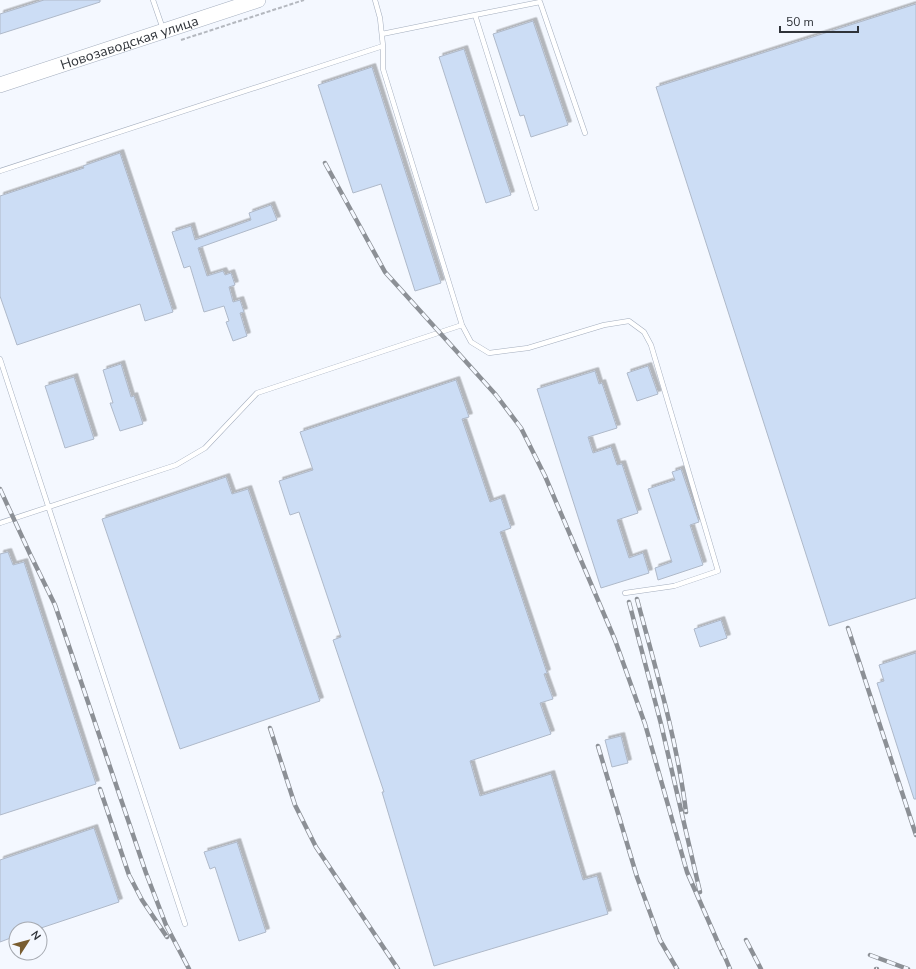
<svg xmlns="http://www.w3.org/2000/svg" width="916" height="969" viewBox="0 0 916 969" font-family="'Nunito Sans',sans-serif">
<defs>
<filter id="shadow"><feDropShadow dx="3.5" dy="-3.5" stdDeviation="0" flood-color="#0004"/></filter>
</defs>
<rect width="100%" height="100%" fill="#f4f8ff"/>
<path fill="#ccddf5" stroke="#afb9c9" filter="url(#shadow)" d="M44,0H100V2L0,34V14Z
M916,4V598L829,626L656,87Z
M533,21L568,125L531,137L524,115L520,116L493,34Z
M464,49L511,195L486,203L439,57Z
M372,67L441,283L415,291L381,184L353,193L318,85Z
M120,153L173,312L145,321L140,304L17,345L0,296V196L84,168L83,166Z
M271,205L277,220L198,248L207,276L223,271L225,275L231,273L235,285L229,287L233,302L240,300L244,312L240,313L247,336L233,341L226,322L229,321L224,306L204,312L190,266L184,268L172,232L191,226L195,240L251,220L249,213Z
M121,364L131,397L134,396L143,424L120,431L110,403H113L103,370Z
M648,366L658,394L637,401L627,373Z
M595,371L599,384L602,383L617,428L588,437L593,453L611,447L617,465L622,464L638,513L617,520L629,558L643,553L649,573L601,588L537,389Z
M74,377L94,439L65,448L45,386Z
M456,380L469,417L462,419L490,502L501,498L511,528L500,532L547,673L544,674L553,699L540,703L551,734L470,761L480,796L551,774L583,880L597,876L608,914L434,966L382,792H384L333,640L341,637L299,512L290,515L279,481L313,470L300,432Z
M681,469L699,522L690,525L703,565L658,580L655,568L672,562L648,489L675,480L672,472Z
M226,477L232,494L248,489L320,701L180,749L102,519Z
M8,552L13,565L24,562L96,784L0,815V554Z
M721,620L727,638L700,647L694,629Z
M916,653V799H914L877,683L884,681L879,665Z
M621,736L628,763L612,767L605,740Z
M94,828L119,902L38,929H16V936L0,942V860Z
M237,842L266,932L239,941L215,867L210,869L204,852Z"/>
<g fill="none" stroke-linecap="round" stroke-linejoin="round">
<g stroke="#a4aebe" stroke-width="5.5">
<path id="lane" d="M153,0L163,29
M375,0L380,18L383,46V69L462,325L471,342L489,353L528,348L604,325L629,321L644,332L651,345L718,571L674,586L625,593
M475,15L540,2L585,133
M382,34L475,15L536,208
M0,171L383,46
M0,359L185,924
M0,523L176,465L205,448L257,393L462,325"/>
</g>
<g stroke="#a4aebe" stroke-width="16">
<g id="primary">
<path id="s1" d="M0,85L258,0"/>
</g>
</g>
<path stroke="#b4b8bf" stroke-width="2" stroke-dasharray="4 2" stroke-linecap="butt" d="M181,40L304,0"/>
<use href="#lane" stroke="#fff" stroke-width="4.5"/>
<use href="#primary" stroke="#fff" stroke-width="15"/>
<g stroke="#8c9096" stroke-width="4.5">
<path id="rail" d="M325,163L385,272L496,395L521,428L545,476L615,640L645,724L687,872L723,954
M0,489L30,554L55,605L146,873L166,925L189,969
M637,599C656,670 677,740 686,812
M629,602L661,724L700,892
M848,628L916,835
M270,728L295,805L316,847L398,969
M598,746L637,877L660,940L677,969
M100,789L129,875L142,900L167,937
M746,940L761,969
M722,950L730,969
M870,955L908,969
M876,969H877"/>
</g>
<use href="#rail" stroke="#f4f8ff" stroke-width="3" stroke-dasharray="9" stroke-linecap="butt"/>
</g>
<g text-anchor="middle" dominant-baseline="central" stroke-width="3" stroke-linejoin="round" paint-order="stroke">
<g font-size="14" fill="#2f3339" stroke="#f4f8ff">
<text stroke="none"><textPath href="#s1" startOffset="136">Новозаводская улица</textPath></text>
</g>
</g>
<g transform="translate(28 941) rotate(54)"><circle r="19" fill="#f4f8ff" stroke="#a5a9b0"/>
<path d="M0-3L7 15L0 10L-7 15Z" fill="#795d30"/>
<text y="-6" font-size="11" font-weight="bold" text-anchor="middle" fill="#2f3339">N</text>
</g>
<path d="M780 26v6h78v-6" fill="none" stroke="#2f3339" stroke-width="2"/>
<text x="786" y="26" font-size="12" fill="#2f3339" stroke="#f4f8ff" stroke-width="3" paint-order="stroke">50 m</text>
</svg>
